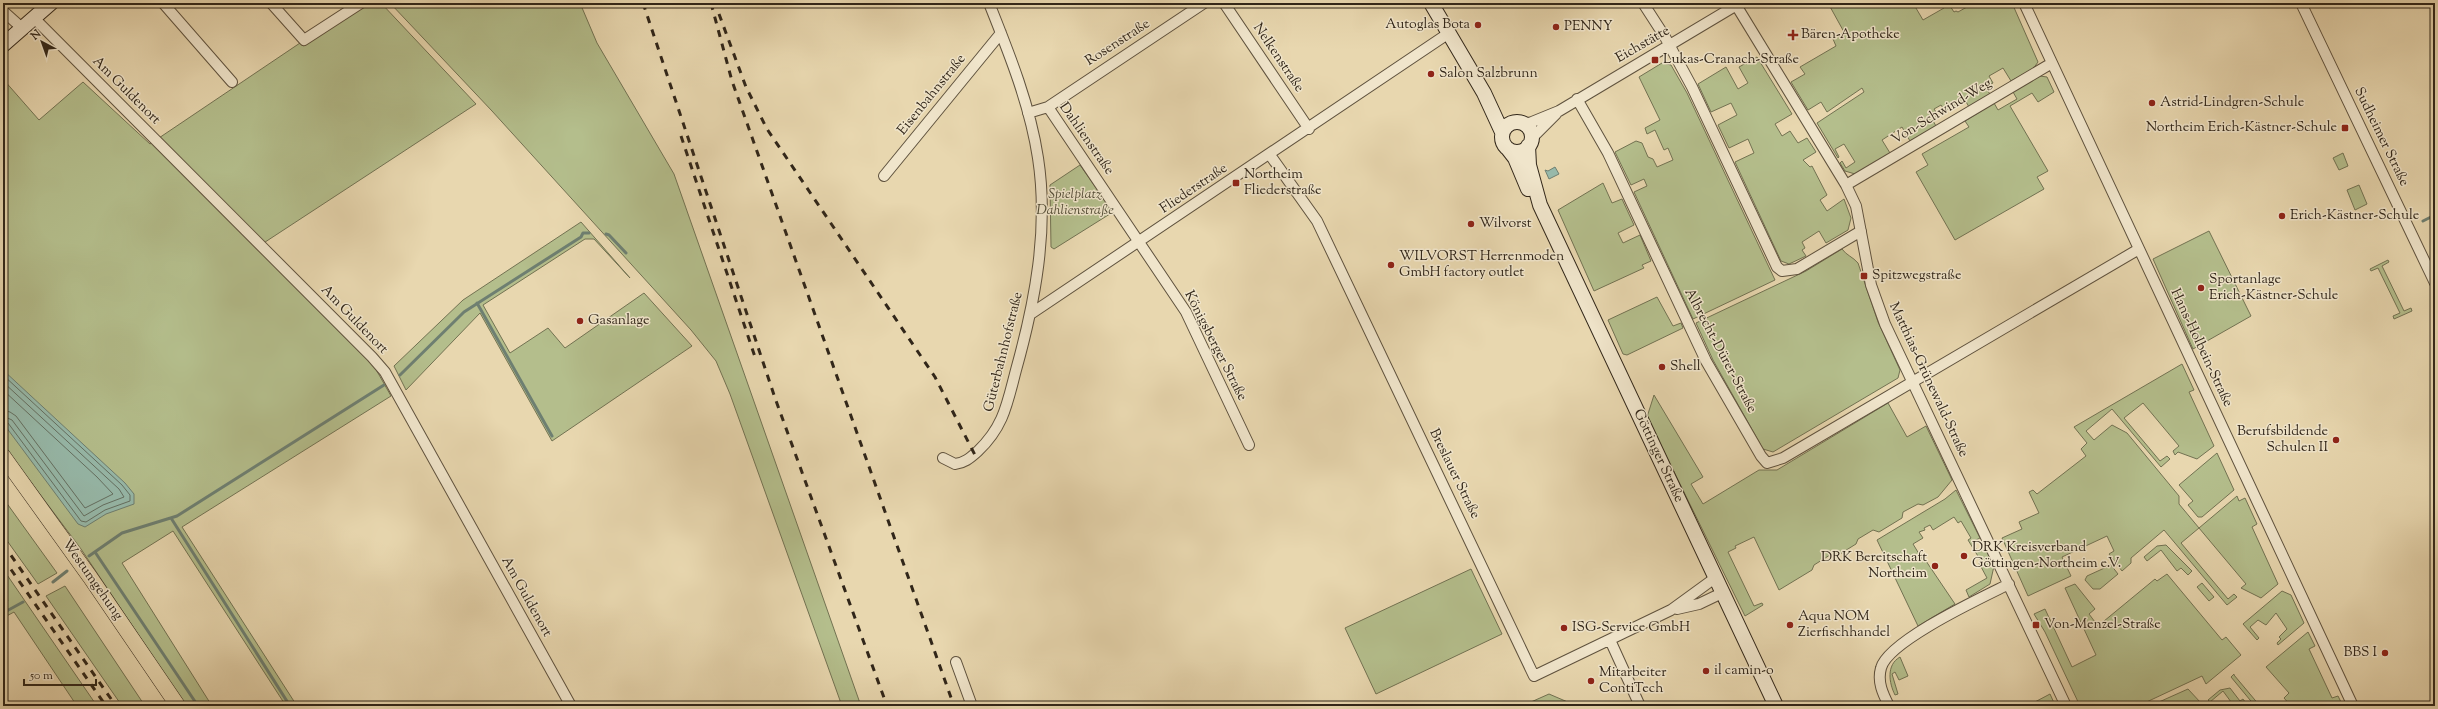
<svg xmlns="http://www.w3.org/2000/svg" width="2438" height="709" viewBox="0 0 2438 709" font-family="'Sorts Mill Goudy',serif">
<rect width="100%" height="100%" fill="#e8d7af"/>
<filter id="stains"><feTurbulence type="fractalNoise" baseFrequency=".005" numOctaves="4"/><feColorMatrix values="0 0 0 0 .2 0 0 0 0 .09 0 0 0 0 .02 0 0 0 .5 -.17"/></filter>
<radialGradient id="worn" r=".72"><stop offset=".6" stop-color="#630" stop-opacity="0"/><stop offset="1" stop-color="#630" stop-opacity=".3"/></radialGradient>
<path fill="#b4be8c" stroke="#727252" d="M368,3H381L476,104L256,248L374,366L391,396L182,527L297,706H286L173,531L122,563L212,706H186L81,549L3,445V79L39,120L83,82L150,144L300,43L303,46Z
M390,3L437,6L454,3L455,5L460,3H580L597,43L674,174L861,706H842L730,394L716,361L691,330L492,111Z
M1828,3H1913L1923,20L1944,8L1941,3H1948L1954,12L1956,11L1958,12L1974,3H2012L2038,62L2033,69L2011,81L2003,68L1989,76L1993,83L1985,87L1990,94L1969,107L1965,100L1945,111L1941,105L1934,109L1938,115L1932,119L1936,126L1910,141L1902,127L1882,140L1890,153L1855,174L1845,171L1840,163L1842,161L1846,168L1855,162L1844,144L1835,149L1839,157L1838,158L1817,123L1864,92L1862,88L1827,112L1821,102L1808,110L1791,82L1805,74L1800,67L1836,46L1833,39L1844,32Z
M1757,57L1792,114L1775,124L1782,136L1790,131L1798,143L1807,138L1816,152L1803,160L1810,167L1812,166L1827,195L1820,200L1827,211L1844,199L1851,218L1848,230L1826,243L1819,231L1802,242L1805,248L1802,250L1806,256L1789,264L1781,261L1735,162L1754,153L1748,139L1729,148L1718,125L1737,115L1731,103L1711,112L1698,84L1726,67L1738,89L1748,83L1739,67Z
M1662,63L1671,65L1687,93L1775,280L1693,319L1634,192L1647,186L1644,179L1631,185L1615,152L1636,141L1642,143L1648,157L1653,159L1657,167L1673,160L1668,148L1664,150L1655,130L1647,134L1645,128L1660,120L1639,77Z
M2040,76L2047,77L2054,92L2038,102L2032,93L2010,106L2048,171L2037,177L2044,189L1955,240L1916,172L1928,165L1922,154L1969,127L1965,121L1994,103L1998,110L2017,99L2013,92Z
M2343,153L2348,166L2339,170L2333,158Z
M1080,165L1113,212L1054,249L1051,247L1050,185Z
M1603,183L1612,203L1622,199L1634,225L1618,233L1623,243L1640,235L1651,261L1642,265L1644,268L1594,291L1558,210Z
M2359,185L2367,204L2355,210L2347,190Z
M581,222L630,278L594,239H585L483,305L510,353L548,328L565,348L644,293L692,346L552,441L480,313L406,390L394,366L463,300Z
M2209,231L2251,316L2193,349L2153,259Z
M1842,249C1846,255 1853,257 1858,263L1878,322L1900,370L1898,378L1773,452L1763,449L1713,360L1696,323L1806,271Z
M2388,260L2389,262L2382,266L2404,311L2411,308L2412,311L2394,319L2393,316L2400,313L2378,268L2371,271L2370,269Z
M1657,297L1673,326L1681,323L1683,328L1627,355L1623,354L1608,320Z
M2182,364L2194,390L2189,392L2214,446L2197,459L2178,452L2175,455L2173,451L2179,446L2143,403L2124,418L2160,461L2167,456L2170,459L2161,467L2112,409L2086,431L2094,440L2112,425L2127,433L2179,496V504L2199,528L2237,496L2239,501L2245,498L2257,524L2252,527L2278,584L2261,598L2241,588L2246,584L2199,528L2181,543L2228,599L2234,594L2237,597L2227,605L2164,530L2131,558V563L2122,571L2109,554L2114,551L2107,536L2062,557L2071,576L2028,596L2002,538L2022,529L2019,522L2039,513L2029,492L2033,490L2037,494L2086,456L2081,449L2087,443L2074,427Z
M1654,395L1703,477L1691,484L1703,504L1759,470H1777L1888,403L1907,437L1926,426L1952,480L1938,497L1923,505L1918,504L1903,512L1902,518L1879,532L1873,530L1858,539L1856,544L1835,557L1830,555L1814,565L1812,570L1779,590L1754,537L1735,546L1736,548L1728,552L1754,606L1762,603L1763,605L1745,616L1647,417Z
M2217,453L2234,490L2202,517H2198L2188,505L2193,501L2179,485Z
M1956,490L1980,538L1972,542L1978,552L1985,548L1994,566L1990,584L1969,597L1966,590L1987,578L1979,563L1981,561L1968,540L1971,538L1961,521L1958,523L1954,517L1933,530L1930,525L1924,528L1925,530L1919,532L1923,538L1913,544L1924,562L1926,561L1955,604L1918,626L1877,540L1945,499Z
M3,498L57,573L38,584L3,535Z
M2166,545L2192,571L2188,575L2181,568L2177,571L2161,550L2147,561L2144,557L2157,546Z
M2111,565L2118,574L2100,589H2093L2085,580L2087,576Z
M3,569L97,706H77L14,612L3,618V604L8,601L3,593Z
M1471,569L1502,634L1376,694L1345,628Z
M2167,574L2222,640L2226,637L2241,655L2206,684L2202,676L2138,706H2080L2045,632L2034,614L2045,609L2072,667L2096,655L2065,588L2075,584L2095,609L2089,614L2098,626L2155,579L2157,581Z
M2202,583L2214,597L2209,601L2197,587Z
M65,586L145,706H122L46,596Z
M2282,591L2291,595L2304,623L2278,645L2277,643L2281,639L2279,637L2287,629L2276,613L2266,625L2258,620L2250,627L2259,638L2257,640L2243,624Z
M2308,632L2315,646L2309,649L2332,698L2338,696L2343,706H2291L2284,698L2289,693L2266,667Z
M1900,657L1908,676L1899,680L1895,672L1892,674L1898,694L1895,695C1889,683 1886,665 1900,657Z
M2234,674V675L2260,706H2255L2231,677Z
M2230,688L2240,701L2243,699L2248,706H2234L2223,691L2210,702L2208,700L2220,690Z
M2188,689L2201,703L2197,706H2150Z
M1549,694L1570,703L1571,706H1522Z
M2050,694L2055,705L2049,706L2047,702L2032,706L2033,703Z"/>
<path fill="#97baab" stroke="#6e7f71" d="M1555,167L1559,174L1549,179L1545,170L1548,171Z
M3,370L125,483L134,494V504L106,514L85,527L78,524L3,423Z"/>
<g fill="none" stroke-linecap="round" stroke-linejoin="round">
<path stroke="#647062" stroke-width="1" d="M3,375L122,485L130,495V501L105,510L86,522L81,521L8,423L3,422
M3,382L119,489L124,497L103,505L84,516L12,420L3,416
M3,390L97,477L113,494L85,508L16,416L10,412L3,410"/>
<path stroke="#6e7f71" stroke-width="3" d="M2423,221L2435,215
M606,234L609,235L626,253
M477,303L552,436
M400,375L464,312L581,237L583,233H589
M171,518L290,706
M95,552L198,706
M89,556L122,533L177,516L384,385
M53,582L67,571
M3,613L23,602"/>
<g stroke="#5f523e" stroke-width="12">
<path id="minor" d="M163,3L232,82
M271,3L304,40L361,3
M1224,3L1309,129
M1643,3L1665,37L1692,87L1777,267L1782,271L1797,269L1861,231
M2024,3L2353,706
M2301,3L2435,283
M1736,5L1846,185L1856,206L1871,285L1885,324L2066,706
M3,11L22,28
M34,18L372,357L385,372L571,706
M1577,99L1608,153L1706,361L1761,456L1767,463L1783,458L2139,249
M1048,107L1204,3
M1028,113L1048,107L1186,312L1249,445
M1524,124L1532,122L1559,111L1740,3
M1531,139L1556,114
M1270,155L1317,221L1534,676L1671,610L1715,578
M884,176L1001,33
M1846,185L2052,63
M1032,313L1449,33
M943,458L955,464C965,463 971,457 978,451C1004,426 1007,404 1016,370C1035,302 1049,229 1038,158C1030,105 1009,53 989,3
M1677,609L1699,604L1722,593
M1610,640L1640,706
M956,662L972,706
M1889,706C1883,694 1877,682 1881,668C1888,641 1981,598 2009,584"/>
</g>
<g stroke="#312619" stroke-width="16">
<path id="secondary" d="M1431,3L1484,93L1502,132
M3,45L51,3
M1502 137a15 15 0 1 1 30 0a15 15 0 1 1-30 0Z
M1528,146L1529,165L1540,205L1776,706
M1508,149L1515,158L1528,189"/>
</g>
<g stroke="#312619" stroke-width="16">
<path id="primary" d="M3,456L90,577L178,706"/>
</g>
<use href="#minor" stroke="#f0e5cb" stroke-width="10"/>
<use href="#secondary" stroke="#f0e5cb" stroke-width="14"/>
<use href="#primary" stroke="#e8d7af" stroke-width="15"/>
<path stroke="#312619" stroke-width="3" stroke-dasharray="7 7" stroke-linecap="butt" d="M643,3L775,398L887,706
M711,3L732,81L954,706
M719,14L746,87L767,129L935,377L976,457
M681,136L756,360
M3,544L116,706
M3,558L106,706"/>
</g>
<g fill="#8f2418" stroke="#f0e5cb" stroke-width="1.5">
<circle cx="1478" cy="25" r="4"/>
<circle cx="1556" cy="27" r="4"/>
<path d="M1791 29h4v4h4v4h-4v4h-4v-4h-4v-4h4z"/>
<rect x="1651" y="56" width="8" height="8" rx="2"/>
<circle cx="1431" cy="74" r="4"/>
<circle cx="2152" cy="103" r="4"/>
<rect x="2341" y="124" width="8" height="8" rx="2"/>
<rect x="1232" y="179" width="8" height="8" rx="2"/>
<circle cx="2282" cy="216" r="4"/>
<circle cx="1471" cy="224" r="4"/>
<circle cx="1391" cy="265" r="4"/>
<rect x="1860" y="272" width="8" height="8" rx="2"/>
<circle cx="2201" cy="288" r="4"/>
<circle cx="580" cy="321" r="4"/>
<circle cx="1662" cy="367" r="4"/>
<circle cx="2336" cy="440" r="4"/>
<circle cx="1964" cy="556" r="4"/>
<circle cx="1935" cy="566" r="4"/>
<circle cx="1790" cy="625" r="4"/>
<rect x="2032" y="621" width="8" height="8" rx="2"/>
<circle cx="1564" cy="628" r="4"/>
<circle cx="2385" cy="653" r="4"/>
<circle cx="1706" cy="671" r="4"/>
<circle cx="1591" cy="681" r="4"/>
</g>
<g text-anchor="middle" dominant-baseline="central" stroke-width="3" stroke-linejoin="round" paint-order="stroke">
<g font-size="14" fill="#312619" stroke="#f0e5cb" text-anchor="start">
<text x="1470" y="25" text-anchor="end">Autoglas Bota</text>
<text x="1564" y="27">PENNY</text>
<text x="1801" y="35">Bären-Apotheke</text>
<text x="1663" y="60">Lukas-Cranach-Straße</text>
<text x="1439" y="74">Salon Salzbrunn</text>
<text x="2160" y="103">Astrid-Lindgren-Schule</text>
<text x="2337" y="128" text-anchor="end">Northeim Erich-Kästner-Schule</text>
<text x="1244" y="175">Northeim<tspan x="1244" dy="16">Fliederstraße</tspan></text>
<text x="2290" y="216">Erich-Kästner-Schule</text>
<text x="1479" y="224">Wilvorst</text>
<text x="1399" y="257">WILVORST Herrenmoden<tspan x="1399" dy="16">GmbH factory outlet</tspan></text>
<text x="1872" y="276">Spitzwegstraße</text>
<text x="2209" y="280">Sportanlage<tspan x="2209" dy="16">Erich-Kästner-Schule</tspan></text>
<text x="588" y="321">Gasanlage</text>
<text x="1670" y="367">Shell</text>
<text x="2328" y="432" text-anchor="end">Berufsbildende<tspan x="2328" dy="16">Schulen II</tspan></text>
<text x="1972" y="548">DRK Kreisverband<tspan x="1972" dy="16">Göttingen-Northeim e.V.</tspan></text>
<text x="1927" y="558" text-anchor="end">DRK Bereitschaft<tspan x="1927" dy="16">Northeim</tspan></text>
<text x="1798" y="617">Aqua NOM<tspan x="1798" dy="16">Zierfischhandel</tspan></text>
<text x="2044" y="625">Von-Menzel-Straße</text>
<text x="1572" y="628">ISG-Service GmbH</text>
<text x="2377" y="653" text-anchor="end">BBS I</text>
<text x="1714" y="671">il camin-o</text>
<text x="1599" y="673">Mitarbeiter<tspan x="1599" dy="16">ContiTech</tspan></text>
</g>
<g font-size="14" fill="#312619" stroke="#f0e5cb">
<text transform="translate(1118 43) rotate(-33)">Rosenstraße</text>
<text transform="translate(1643 45) rotate(-30)">Eichstätte</text>
<text transform="translate(1278 58) rotate(56)">Nelkenstraße</text>
<text transform="translate(126 91) rotate(45)">Am Guldenort</text>
<text transform="translate(932 95) rotate(-51)">Eisenbahnstraße</text>
<text transform="translate(1942 112) rotate(-31)">Von-Schwind-Weg</text>
<text transform="translate(2381 137) rotate(64)">Sudheimer Straße</text>
<text transform="translate(1086 139) rotate(55)">Dahlienstraße</text>
<text transform="translate(1194 189) rotate(-34)">Fliederstraße</text>
<text transform="translate(354 320) rotate(46)">Am Guldenort</text>
<text transform="translate(1215 346) rotate(63)">Königsberger Straße</text>
<text transform="translate(2201 348) rotate(65)">Hans-Holbein-Straße</text>
<text transform="translate(1720 351) rotate(62)">Albrecht-Dürer-Straße</text>
<text transform="translate(1004 352) rotate(-76)">Güterbahnhofstraße</text>
<text transform="translate(1928 380) rotate(65)">Matthias-Grünewald-Straße</text>
<text transform="translate(1658 456) rotate(65)">Göttinger Straße</text>
<text transform="translate(1454 474) rotate(64)">Breslauer Straße</text>
<text transform="translate(92 580) rotate(55)">Westumgehung</text>
<text transform="translate(526 597) rotate(61)">Am Guldenort</text>
</g>
<g font-size="14" font-style="italic" fill="#524c36" stroke="#f0e5cb">
<text x="1075" y="195">Spielplatz<tspan x="1075" dy="16">Dahlienstraße</tspan></text>
</g>
</g>
<rect width="2438" height="709" fill="none" stroke="#e8d7af" stroke-width="16"/>
<rect x="4" y="4" width="2430" height="701" fill="none" stroke="#312619" stroke-width="2"/>
<rect x="8" y="8" width="2422" height="693" fill="none" stroke="#312619"/>
<g transform="translate(42 42) rotate(319)" stroke="#f0e5cb" stroke-width="3" paint-order="stroke">
<path d="M0-3L7 15L0 10L-7 15Z" fill="#312619"/>
<text y="-6" font-size="11" font-weight="bold" text-anchor="middle" fill="#312619">N</text>
</g>
<path d="M24 679v6h72v-6" fill="none" stroke="#312619" stroke-width="2"/>
<text x="30" y="679" font-size="12" fill="#312619" stroke="#f0e5cb" stroke-width="3" paint-order="stroke">50 m</text>
<rect width="100%" height="100%" filter="url(#stains)"/>
<rect width="100%" height="100%" fill="url(#worn)"/>
</svg>
